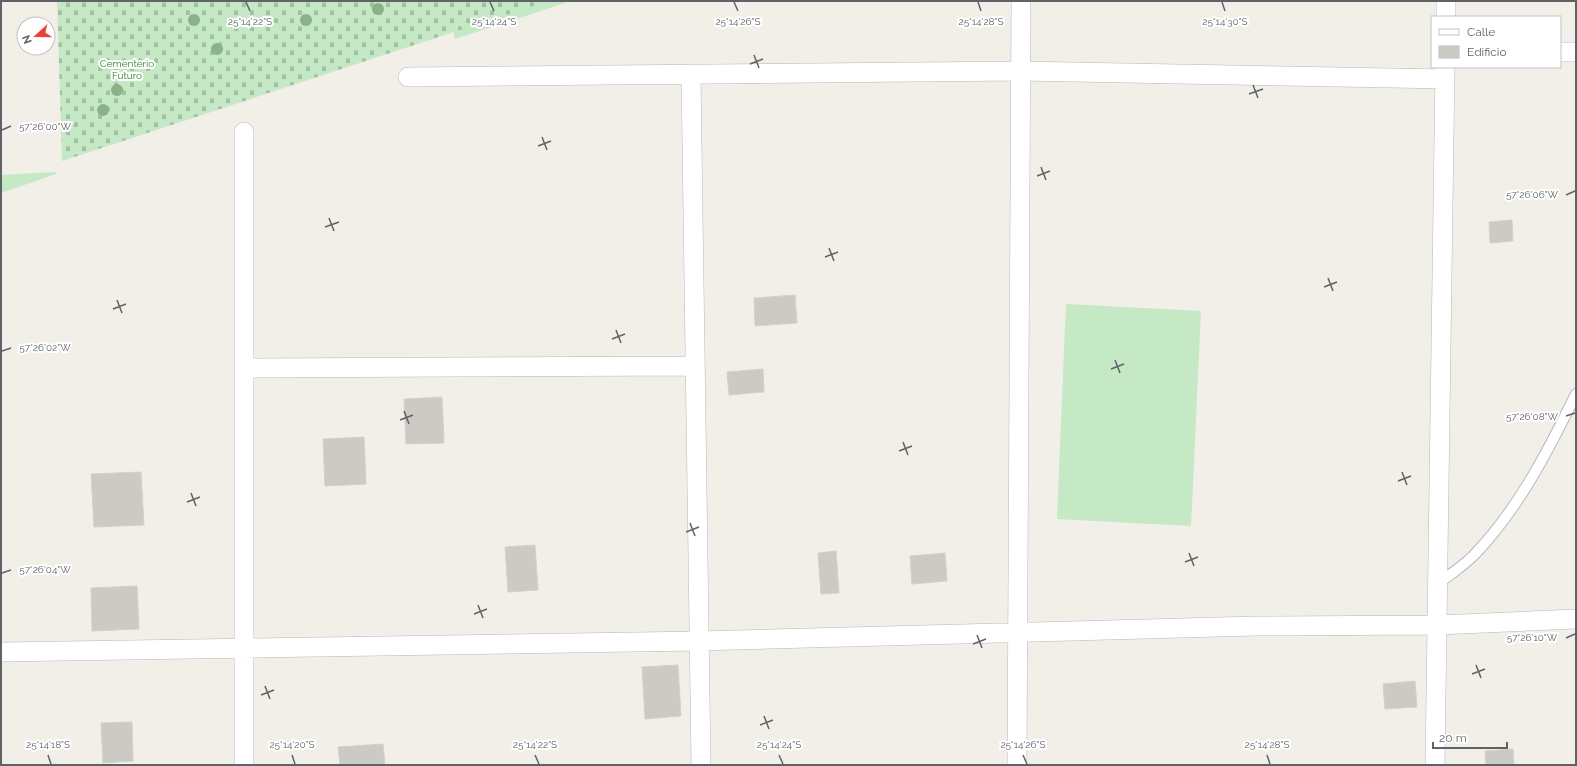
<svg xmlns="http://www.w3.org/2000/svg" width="1577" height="766" viewBox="0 0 1577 766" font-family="Raleway,sans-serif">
<defs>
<pattern id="cemetery-stones" width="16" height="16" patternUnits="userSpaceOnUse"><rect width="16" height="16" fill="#c5e8c5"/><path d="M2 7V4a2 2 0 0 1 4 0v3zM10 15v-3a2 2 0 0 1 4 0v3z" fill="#a3c0a4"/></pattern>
</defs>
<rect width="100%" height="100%" fill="#f1efe8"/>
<path fill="#c5e8c5" d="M476,1H571L455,39L453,28Z
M56,172V174L1,193V175Z
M1066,304L1201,311L1191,526L1057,519Z"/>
<path fill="url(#cemetery-stones)" d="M57,1H548L62,161Z"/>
<path fill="#cccac5" stroke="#d6d1c6" d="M1512,220L1513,241L1490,243L1489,222Z
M795,295L797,323L755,326L754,298Z
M763,369L764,392L729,395L727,372Z
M442,397L444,443L406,444L404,399Z
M364,437L366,484L325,486L323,439Z
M141,472L144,525L94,527L91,474Z
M535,545L538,590L508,592L505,547Z
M836,551L839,593L821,594L818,553Z
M945,553L947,581L912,584L910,556Z
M137,586L139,629L92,631L91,588Z
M678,665L681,716L645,719L642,667Z
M1415,681L1417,707L1385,709L1383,684Z
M132,722L133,761L103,763L101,723Z
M383,744L385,765H340L338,747Z
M1513,749L1514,765H1486L1485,751Z"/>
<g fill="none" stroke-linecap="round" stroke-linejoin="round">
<g stroke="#b5b8bc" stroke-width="12">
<path id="lane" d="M1438,584C1450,574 1465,565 1475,554C1519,508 1548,451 1576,394"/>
</g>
<g stroke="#b5b8bc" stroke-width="20">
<path id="street" d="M1446,17V1
M1560,52H1576
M691,74L701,765
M408,77L1020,71L1445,79
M244,132V765
M244,368L695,366
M1,652L699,641L1256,626L1437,625L1576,619
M1017,765L1021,1
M1435,765L1445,67"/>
</g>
<use href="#lane" stroke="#fff" stroke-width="10"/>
<use href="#street" stroke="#fff" stroke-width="19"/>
</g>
<g fill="#89b387">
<circle cx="378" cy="9" r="6"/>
<circle cx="194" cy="20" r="6"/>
<circle cx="306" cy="20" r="6"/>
<circle cx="217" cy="49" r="6"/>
<circle cx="117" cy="90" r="6"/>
<circle cx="103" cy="110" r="6"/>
</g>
<path fill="none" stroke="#5f6368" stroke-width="1.5" d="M246,2L250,11M490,2L494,11M734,2L738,11M978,2L981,11M1222,2L1225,11M754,55L759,68M750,64L763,59M1253,85L1258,98M1249,94L1263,89M2,130L11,126M542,137L547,150M538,146L551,141M1041,167L1046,180M1037,176L1050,171M1566,195L1575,191M329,218L334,231M325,227L339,222M829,248L834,261M825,257L838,252M1328,278L1333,291M1324,287L1337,282M117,300L122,313M113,309L126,304M616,330L621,343M612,339L625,334M2,351L11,348M1115,360L1120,373M1111,369L1124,364M404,411L409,424M1566,416L1575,413M400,420L413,415M903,442L908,455M899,451L912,446M1402,472L1407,485M1398,481L1411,476M191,493L196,506M187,502L200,497M690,523L695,536M686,532L699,527M1189,553L1194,566M1185,562L1198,557M2,573L11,570M478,605L483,618M474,614L487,609M977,635L982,648M1566,638L1575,634M973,644L986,639M1476,665L1481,678M1472,674L1485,669M265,686L270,699M261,695L274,690M764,716L769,729M760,725L773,720M48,755L51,764M292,755L295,764M535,755L539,764M779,755L783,764M1023,755L1027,764M1267,755L1270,764"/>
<g text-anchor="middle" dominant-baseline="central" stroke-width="4" stroke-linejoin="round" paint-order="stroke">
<g font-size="10" fill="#348238" stroke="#fff">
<text x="127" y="63">Cementerio<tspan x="127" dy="12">Futuro</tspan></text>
</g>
</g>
<g font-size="10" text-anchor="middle" fill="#5f6368" stroke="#fff" stroke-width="4" stroke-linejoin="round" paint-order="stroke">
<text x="250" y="25">25°14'22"S</text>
<text x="494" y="25">25°14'24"S</text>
<text x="738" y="25">25°14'26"S</text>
<text x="981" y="25">25°14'28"S</text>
<text x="1225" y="25">25°14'30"S</text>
<text x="45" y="130">57°26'00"W</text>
<text x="1532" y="198">57°26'06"W</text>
<text x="45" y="351">57°26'02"W</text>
<text x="1532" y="420">57°26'08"W</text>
<text x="45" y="573">57°26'04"W</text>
<text x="1532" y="641">57°26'10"W</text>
<text x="48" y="748">25°14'18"S</text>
<text x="292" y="748">25°14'20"S</text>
<text x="535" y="748">25°14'22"S</text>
<text x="779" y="748">25°14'24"S</text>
<text x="1023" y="748">25°14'26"S</text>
<text x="1267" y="748">25°14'28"S</text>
</g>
<rect width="1577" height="766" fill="none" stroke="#5f6368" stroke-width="4"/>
<rect x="1431" y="16" width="130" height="52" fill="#ffffff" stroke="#bfc1c3"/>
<rect x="1439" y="29" width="20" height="6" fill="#ffffff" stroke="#bfc1c3"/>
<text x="1467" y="36" font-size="12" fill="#5f6368">Calle</text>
<rect x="1439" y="46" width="20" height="12" fill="#cccac5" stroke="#bfc1c3"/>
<text x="1467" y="56" font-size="12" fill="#5f6368">Edificio</text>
<g transform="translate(36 36) rotate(249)"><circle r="19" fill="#ffffff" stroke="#bfc1c3"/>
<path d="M0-3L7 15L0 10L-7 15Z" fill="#ea4335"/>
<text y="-6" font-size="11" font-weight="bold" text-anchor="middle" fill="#5f6368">N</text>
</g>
<path d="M1433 742v6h74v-6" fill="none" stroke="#5f6368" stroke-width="2"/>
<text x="1439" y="742" font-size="12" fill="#5f6368" stroke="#ffffff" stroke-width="3" paint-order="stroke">20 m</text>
</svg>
